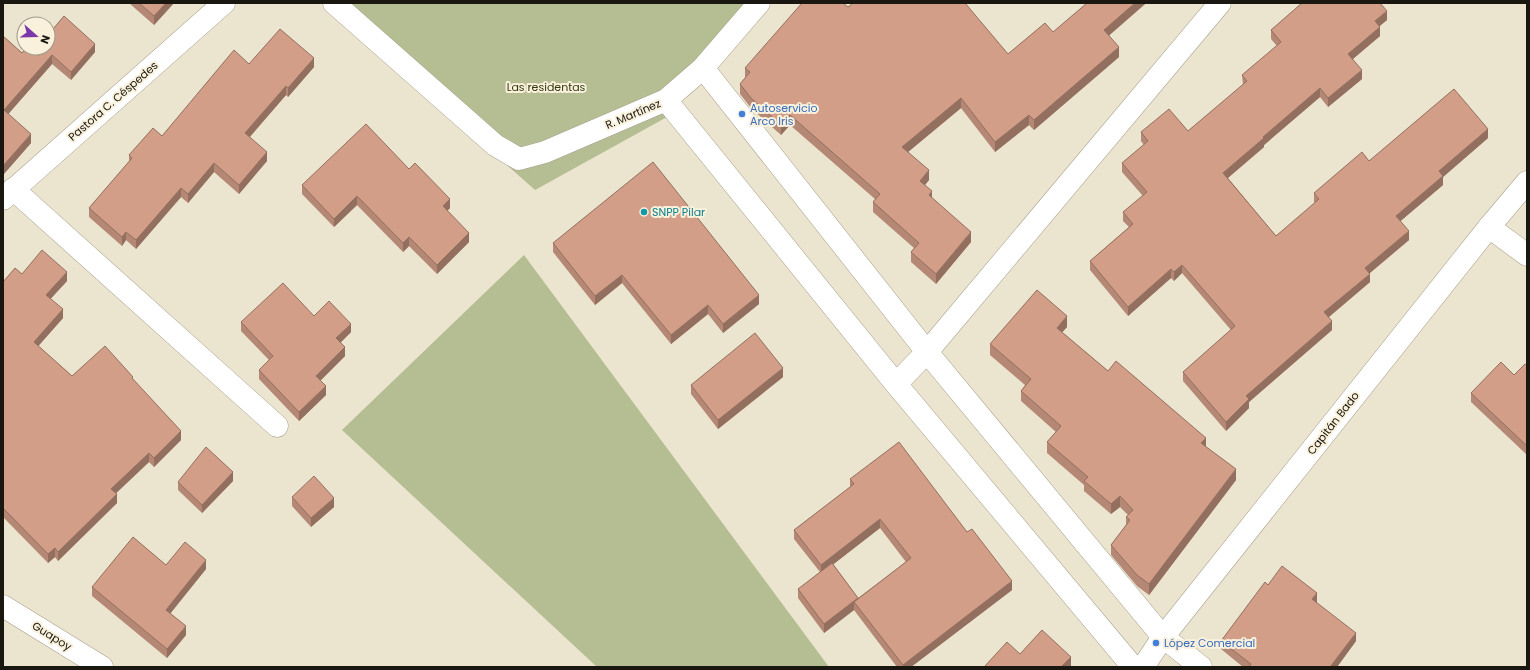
<svg xmlns="http://www.w3.org/2000/svg" width="1530" height="670" viewBox="0 0 1530 670" font-family="Poppins,sans-serif">
<rect width="100%" height="100%" fill="#ebe4cf"/>
<path fill="#b5bd92" d="M324,3H771L667,117L535,190Z
M524,255L829,667H597L342,430Z"/>
<g fill="none" stroke-linecap="round" stroke-linejoin="round">
<g stroke="#a8a08e" stroke-width="23">
<path id="minor" d="M334,3L495,145L519,159L545,152L666,100L703,68L759,3
M703,68L927,352L1163,637
M666,100L896,384L1133,667
M13,189L277,426
M3,199L224,3
M1489,227L1527,255
M896,384L927,352L1220,3"/>
</g>
<g stroke="#a8a08e" stroke-width="23">
<path id="major" d="M3,606L102,667
M1163,637L1201,667
M1143,667L1163,637L1489,227L1527,182"/>
</g>
<use href="#minor" stroke="#fff" stroke-width="22"/>
<use href="#major" stroke="#fff" stroke-width="22"/>
</g>
<path fill="#b58875" fill-rule="evenodd" d="M129,3H174L154,25Z
M1145,3V4L1109,35L1119,57L1034,130L1029,125L995,152L961,108L908,152L929,180L925,185L932,198L971,242L936,284L911,262V252L914,248L873,212V202L875,199L790,125L781,135L751,108L740,94V84L745,78V68L848,7L1008,54L1053,32Z
M1302,3H1380L1387,20L1379,26L1380,36L1353,59L1362,79L1328,107L1320,97L1264,145V147L1228,178L1276,236L1315,203L1314,202V193L1369,161L1488,138L1443,177V185L1400,221L1409,240L1370,273V282L1329,317L1332,330L1249,402V408L1226,431L1183,381V372L1231,330L1182,273L1174,281L1171,278L1128,316L1090,270V261L1129,227L1123,221V212L1143,196L1122,172V163L1144,145L1141,141V132L1188,131L1243,85L1242,75L1277,46L1271,39V30Z
M53,29L95,52L71,80L52,64L8,114L31,143L3,175V36L22,53Z
M249,64L314,67L288,97L286,95L250,137L267,161L239,194L214,172L188,203L181,197L136,249L126,240L122,246L89,217V208L129,162V155L162,136Z
M409,169L450,208L447,211L469,242L437,274L409,246L403,252L357,205L334,227L302,194V185Z
M553,243L759,304L723,333L708,314L671,344L622,283L595,305L553,252Z
M22,274L67,281L50,299L63,318L38,346L72,376L133,380L181,440L154,467L149,462L116,493L117,503L58,561L55,557L48,563L3,517V282Z
M314,316L351,332L341,342L345,356L320,381L326,395L299,421L259,379V370L269,360L241,331V322Z
M1067,327L1062,332L1108,371L1206,447L1236,480L1149,595L1137,586L1111,555V545L1126,525V517L1128,515L1120,507L1111,514L1084,491V485L1047,453V442L1056,432L1021,401V391L1025,385L990,355V344Z
M1527,365V455L1471,402V393L1514,375Z
M783,377L718,429L691,394V385Z
M850,479L967,532L1012,590L911,667H897L854,610L824,633L798,598V589L820,572L794,539V530L850,487ZM880,528L906,562L858,598L833,564Z
M233,481L202,513L178,490V482Z
M292,497L334,507L311,527L292,506Z
M166,565L206,569L170,613L186,635L167,658L92,596V587Z
M1268,585L1317,602V603L1356,641L1337,667H1243L1221,649V641Z"/>
<path fill="#936f5f" d="M166,3H174L154,25V16Z
M1135,3H1145V4L1104,40V30Z
M1387,11V20L1375,30V21Z
M1380,27V36L1348,63V54Z
M95,44V52L71,80V72Z
M1119,47V57L1034,130V120Z
M52,55V64L4,119V110Z
M314,58V67L288,97V88Z
M1362,70V79L1328,107V98Z
M286,86V95L245,142V133Z
M1320,88V97L1264,145V147L1223,182V173L1263,137Z
M961,98V108L902,157V147Z
M790,115V125L781,135V125Z
M1029,115V125L995,152V142Z
M1488,129V138L1443,177V185L1396,225V216L1439,171Z
M31,134V143L3,175V166Z
M267,152V161L239,194V185Z
M214,163V172L188,203V194Z
M929,170V180L920,191V181Z
M181,188V197L136,249V240Z
M932,191V201L929,195Z
M357,196V205L334,227V219Z
M450,199V208L443,215V206Z
M1409,231V240L1365,277V268Z
M126,232V240L122,246V237Z
M971,232V242L936,284V274Z
M469,233V242L437,274V265Z
M409,237V246L403,252V243Z
M1182,265V273L1174,281V272Z
M1171,269V278L1128,316V307Z
M67,272V281L46,304V295Z
M1370,274V282L1324,321V312Z
M622,275V283L595,305V296Z
M759,295V304L723,333V324Z
M708,305V314L671,344V335Z
M63,309V318L34,351V342Z
M1067,316V327L1057,338V328Z
M1332,321V330L1249,402V408L1226,431V422L1246,396Z
M351,324V332L336,347V338Z
M345,347V356L316,385V376Z
M783,368V377L718,429V420Z
M326,386V395L299,421V412Z
M181,431V440L154,467V458Z
M1206,438V449L1201,443Z
M149,453V462L111,498V489Z
M1236,469V480L1149,595V584Z
M233,472V481L202,513V505Z
M117,494V503L58,561V552Z
M1120,496V507L1111,514V504Z
M334,498V507L311,527V518Z
M880,519V528L821,574V565Z
M55,548V557L48,563V554Z
M206,560V569L166,619V610Z
M1012,581V590L911,667H903V665Z
M1317,593V602L1312,608V599Z
M858,598V607L854,602V610L824,633V624Z
M186,626V635L167,658V649Z
M1356,633V641L1337,667H1330Z
M1071,657V667H1061Z"/>
<path fill="#d29e88" stroke="#936f5f" d="M139,3H166L154,16Z
M802,3H843L848,7L853,3H965L1008,54L1045,23L1053,32L1087,3H1135L1104,30L1119,47L1034,120L1029,115L995,142L961,98L902,147L929,170L920,181L932,191L929,195L971,232L936,274L911,252L919,243L873,202L880,194L790,115L781,125L751,98L740,84L750,72L745,68Z
M1302,3H1380L1387,11L1375,21L1380,27L1348,54L1362,70L1328,98L1320,88L1263,137L1264,138L1223,173L1276,236L1319,199L1314,193L1362,152L1369,161L1454,89L1488,129L1439,171L1443,176L1396,216L1409,231L1365,268L1370,274L1324,312L1332,321L1246,396L1249,399L1226,422L1183,372L1235,326L1182,265L1174,272L1171,269L1128,307L1090,261L1133,224L1123,212L1147,192L1122,163L1148,141L1141,132L1169,109L1188,131L1247,81L1242,75L1281,42L1271,30Z
M64,16L95,44L71,72L52,55L4,110L31,134L3,166V36L22,53L26,48H48V25L53,29Z
M280,29L314,58L288,88L286,86L245,133L267,152L239,185L214,163L188,194L181,188L136,240L126,232L122,237L89,208L132,158L129,155L153,128L162,136L234,50L249,64Z
M366,124L409,169L415,163L450,199L443,206L469,233L437,265L409,237L403,243L357,196L334,219L302,185Z
M653,162L759,295L723,324L708,305L671,335L622,275L595,296L553,243Z
M42,250L67,272L46,295L63,309L34,342L72,376L105,346L133,377L132,378L181,431L154,458L149,453L111,489L117,494L58,552L55,548L48,554L3,508V282L15,268L22,274Z
M283,283L314,316L329,301L351,324L336,338L345,347L316,376L326,386L299,412L259,370L273,356L241,322Z
M1037,290L1067,316L1057,328L1108,371L1116,361L1206,438L1201,443L1236,469L1149,584L1137,575L1111,545L1130,520L1126,517L1133,510L1120,496L1111,504L1084,481L1088,477L1047,442L1061,426L1021,391L1031,379L990,344Z
M755,333L783,368L718,420L691,385Z
M1501,362L1514,375L1525,364L1527,365V446L1471,393Z
M899,442L967,532L972,529L1012,581L903,665L854,602L911,558L880,519L821,565L794,530L854,484L850,479Z
M206,447L233,472L202,505L178,482Z
M314,476L334,498L311,518L292,497Z
M133,537L166,565L185,542L206,560L166,610L186,626L167,649L92,587Z
M832,563L858,598L824,624L798,589Z
M1282,566L1317,593L1312,599L1356,633L1330,667H1249L1251,664L1221,641L1265,582L1268,585Z
M1042,630L1071,657L1061,667H984L1007,642L1020,654Z"/>
<g fill="#3f7fe0" stroke="#f9f1dc" stroke-width="1.5">
<circle cx="742" cy="114" r="4"/>
<circle cx="1156" cy="643" r="4"/>
</g>
<circle fill="#0f9aa8" stroke="#f9f1dc" stroke-width="1.5" cx="644" cy="212" r="4"/>
<g text-anchor="middle" dominant-baseline="central" stroke-width="4" stroke-linejoin="round" paint-order="stroke">
<g font-size="11" fill="#323810" stroke="#f9f1dc">
<text x="546" y="87">Las residentas</text>
</g>
<g font-size="11" fill="#191710" stroke="#f9f1dc">
<text transform="translate(113 101) rotate(-41)">Pastora C. Céspedes</text>
<text transform="translate(633 114) rotate(-23)">R. Martínez</text>
<text transform="translate(1333 423) rotate(-52)">Capitán Bado</text>
<text transform="translate(52 636) rotate(32)">Guapoy</text>
</g>
<g font-size="11" fill="#366cbe" stroke="#f9f1dc" text-anchor="start">
<text x="750" y="108">Autoservicio<tspan x="750" dy="13">Arco Iris</tspan></text>
<text x="1164" y="643">López Comercial</text>
</g>
<g font-size="11" fill="#0d838f" stroke="#f9f1dc" text-anchor="start">
<text x="652" y="212">SNPP Pilar</text>
</g>
</g>
<rect width="1530" height="670" fill="none" stroke="#191710" stroke-width="8"/>
<g transform="translate(36 36) rotate(110)"><circle r="19" fill="#f9f1dc" stroke="#9f9a8a"/>
<path d="M0-3L7 15L0 10L-7 15Z" fill="#7c37aa"/>
<text y="-6" font-size="11" font-weight="bold" text-anchor="middle" fill="#191710">N</text>
</g>
</svg>
